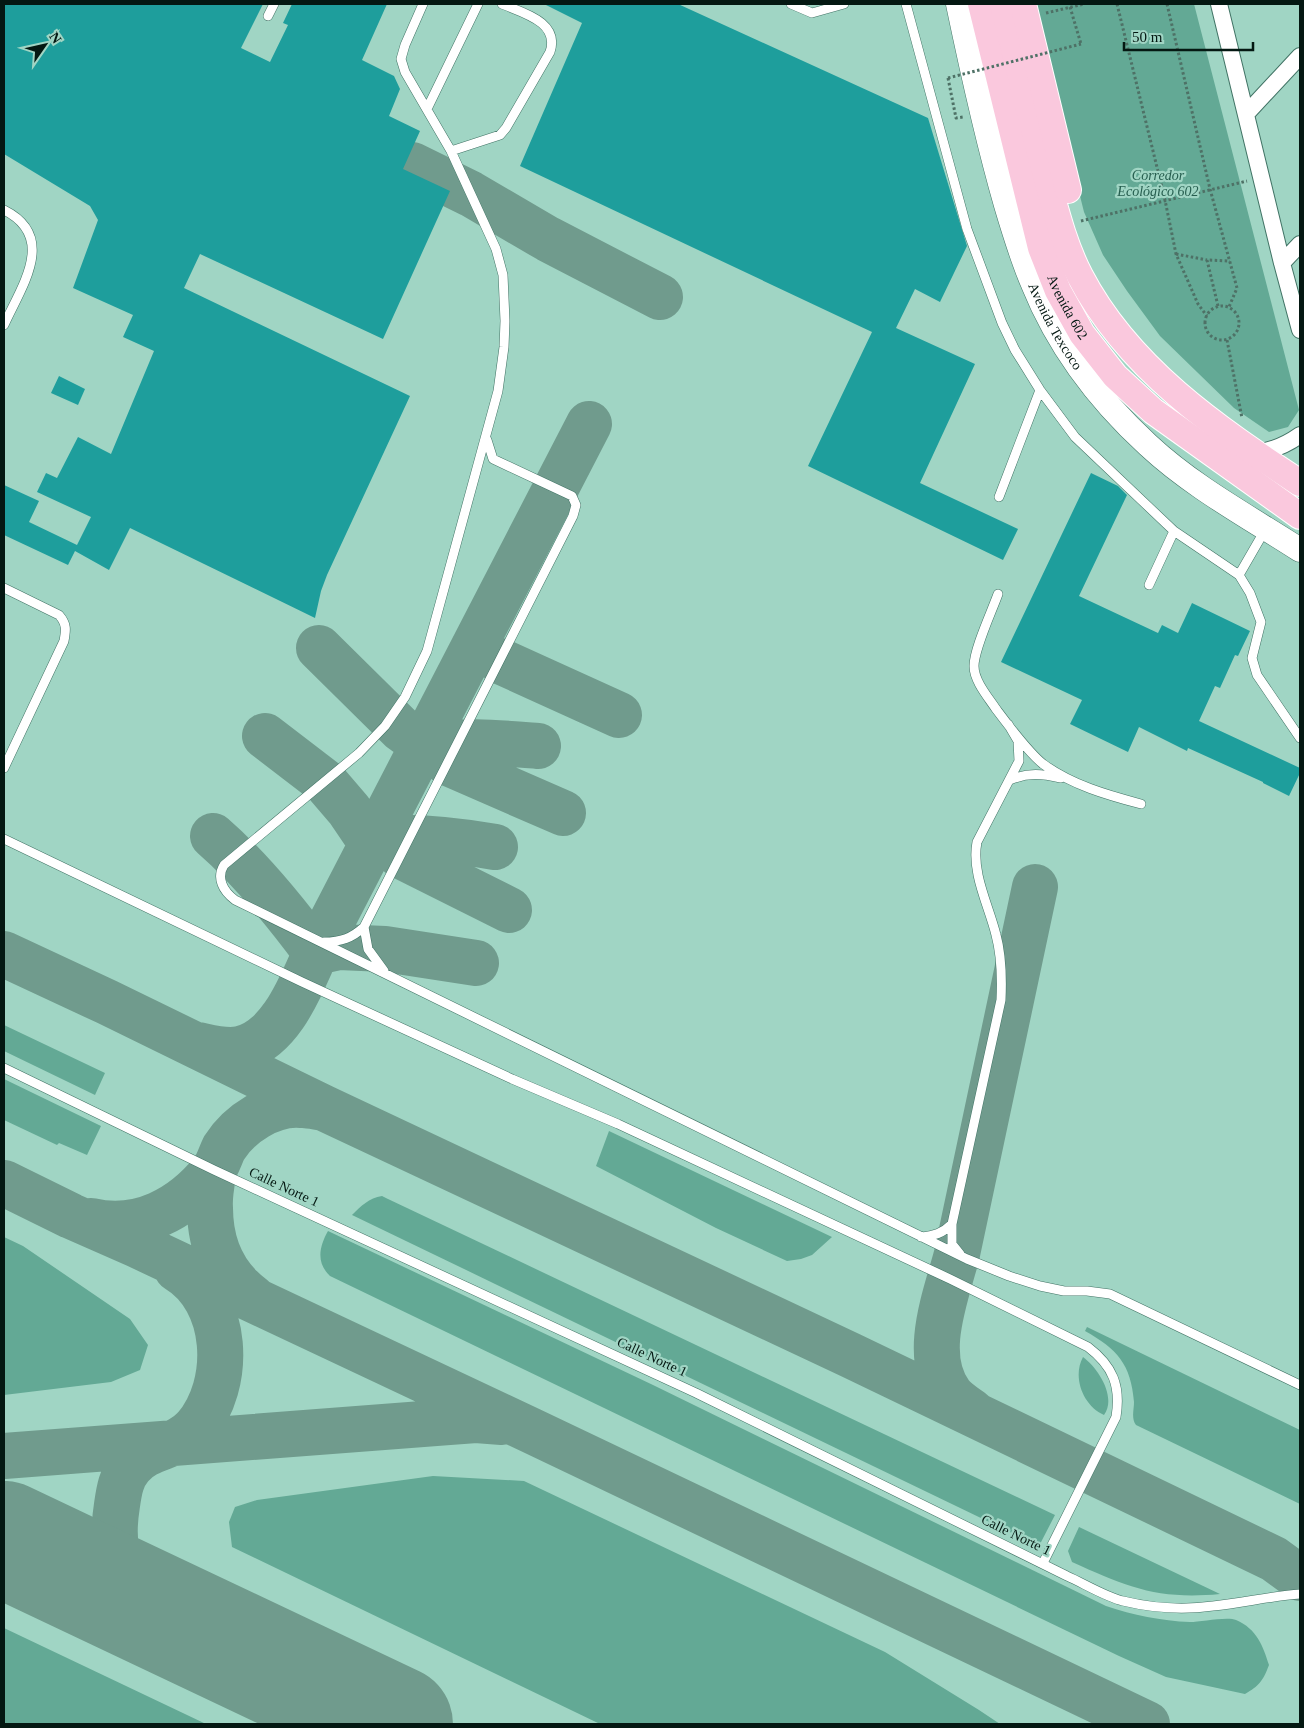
<svg xmlns="http://www.w3.org/2000/svg" width="1304" height="1728" viewBox="0 0 1304 1728" font-family="'Times New Roman',serif">
<rect width="100%" height="100%" fill="#a0d5c4"/>
<path fill="#63a995" d="M1032,4H1194L1299,410L1288,427L1269,432L1234,408L1160,336L1127,291L1103,255L1084,212Z
M4,1025L105,1073L95,1095L4,1051Z
M4,1079L101,1126L87,1155L59,1143L57,1145L4,1120Z
M609,1131L832,1237L812,1255L801,1259L787,1261L716,1228L596,1166Z
M382,1196L388,1199L1055,1515L1039,1546L352,1215C361,1206 369,1198 382,1196Z
M328,1231L653,1385L1106,1606C1133,1615 1161,1621 1190,1622C1200,1622 1228,1616 1236,1620C1257,1629 1263,1646 1269,1665C1263,1681 1259,1686 1245,1694L1166,1677L1119,1656L330,1276C316,1263 319,1247 328,1231Z
M4,1237L23,1246L130,1319L148,1345L140,1370L111,1382L4,1395Z
M1087,1327L1300,1430V1504L1136,1425C1131,1418 1134,1410 1134,1402C1131,1364 1117,1349 1085,1331Z
M1083,1357C1098,1368 1117,1397 1104,1415C1083,1406 1072,1377 1083,1357Z
M433,1476L524,1481L885,1652L979,1710L1000,1724H600L232,1547L229,1522L235,1507L257,1500Z
M1079,1527L1220,1594C1158,1600 1127,1587 1072,1562L1068,1551Z
M4,1628L206,1724H4Z"/>
<g fill="none" stroke-linecap="round" stroke-linejoin="round">
<path stroke="#709b8d" stroke-width="46" d="M412,165L471,194L548,239L660,297
M319,648L401,729L423,745
M500,661L619,715
M265,736L325,782L349,810L372,844
M422,747C460,739 500,743 538,746
M448,763L563,813
M213,836C252,870 285,911 316,953
M376,838C417,836 455,840 495,847
M401,856L509,910
M316,952L339,947L385,949L476,963
M4,954L107,1002L324,1108L850,1355L1274,1559L1300,1578
M198,1045C212,1048 226,1052 240,1049C281,1040 301,985 316,952L589,424
M214,1170C212,1182 209,1195 210,1208C210,1245 223,1276 253,1298
M4,1183L71,1216L137,1245L530,1430L1147,1724
M91,1221C139,1232 182,1209 212,1172C218,1165 220,1156 224,1148C239,1124 272,1102 302,1105C309,1105 317,1107 324,1108
M972,1412C965,1407 957,1402 951,1395C921,1356 946,1296 957,1254L1035,887
M4,1456L449,1422L476,1420L502,1422
M165,1615C121,1588 109,1555 117,1505C119,1491 121,1477 131,1466C149,1445 176,1449 195,1428C233,1384 229,1300 177,1269"/>
<path stroke="#709b8d" stroke-width="116" d="M4,1539L395,1724"/>
</g>
<path fill="#1e9e9c" d="M4,4H263L241,48L270,62L288,25L283,23L292,4H387L362,60L394,76L400,89L389,116L420,131L403,169L450,191L383,339L200,254L184,288L410,396L327,575L321,591L315,618L130,528L109,570L75,551L68,565L4,535V485L39,501L29,522L77,545L91,517L37,492L46,473L57,478L78,437L111,454L154,351L123,337L133,315L73,288L98,220L90,206L4,154Z
M544,4H678L928,118L967,246L940,302L915,289L896,328L975,364L920,483L1018,529L1003,560L808,466L872,332L520,166L582,23Z
M59,376L85,389L78,405L51,393Z
M1091,473L1118,486L1127,495L1079,596L1158,633L1162,625L1178,633L1192,603L1250,631L1238,656L1235,655L1220,688L1215,686L1199,721L1300,768V773L1289,796L1263,783V782L1188,748L1187,751L1139,727L1128,752L1070,724L1082,700L1001,662Z"/>
<g fill="none" stroke-linecap="round" stroke-linejoin="round">
<g stroke="#417365" stroke-width="10">
<path id="lane" d="M423,4L405,45L401,59L405,72L451,151L496,249L503,275L505,321L504,347L498,391L427,651L405,697L385,726L359,753L224,865C216,878 223,891 235,900L967,1259L1009,1276L1040,1286L1064,1291H1087L1110,1294L1300,1385
M791,4L812,13L844,4
M906,4L967,229L1002,323L1015,350L1040,390L1075,437L1174,531L1239,575L1250,593L1261,622L1252,658L1257,675L1300,738
M268,16L274,4
M427,109L478,4
M451,151L500,135L506,128L550,52C560,22 523,13 502,4
M4,210C58,237 21,287 4,325
M999,497L1040,390
M1239,575L1265,530
M1149,585L1174,531
M4,588L59,615C67,624 66,630 64,641L4,768
M998,594C992,611 974,649 974,666C974,681 988,697 996,709C1008,725 1028,752 1043,764C1072,785 1107,795 1141,804
M1010,780C1028,772 1043,774 1061,778
M4,839L302,982L512,1079L618,1124L950,1279L1088,1347C1113,1366 1121,1386 1116,1417L1043,1563
M364,927L368,949L384,971
M324,942C341,942 352,938 364,927L573,516L576,505L572,496L493,459L487,440
M4,1068L214,1170L696,1393L1067,1576C1083,1583 1106,1597 1123,1601C1152,1608 1184,1610 1213,1606C1243,1603 1271,1596 1300,1594
M921,1237C934,1236 943,1233 952,1224
M960,1254L952,1244V1224L1001,1000C1002,978 1002,957 996,935C989,906 971,873 977,842L1019,761L1018,741L1008,724"/>
</g>
<g stroke="#417365" stroke-width="18">
<path id="street" d="M1219,4L1282,263L1300,330
M1246,114L1300,56
M1282,263L1300,244
M1255,453C1272,451 1286,445 1300,435"/>
</g>
<g stroke="#417365" stroke-width="25">
<g id="secondary">
<path id="s1" d="M958,4C972,71 987,139 1006,205C1014,232 1022,259 1033,284C1058,346 1099,400 1148,445C1193,487 1249,517 1300,550"/>
</g>
</g>
<g stroke="#fff" stroke-width="28">
<g id="primary">
<path id="s2" d="M981,4L1041,248L1058,291L1082,334L1115,376L1153,411L1300,516"/>
<path d="M1003,4C1017,60 1030,116 1045,172C1055,208 1063,243 1080,276C1128,368 1216,428 1300,483"/>
<path d="M1023,4L1068,190"/>
</g>
</g>
<path stroke="#4e7166" stroke-width="3" stroke-dasharray="2.5 2.5" stroke-linecap="butt" d="M1117,4L1165,200L1176,254L1198,304L1207,316
M1167,4L1210,189L1237,288L1229,307
M1070,7L1081,44
M1046,13L1084,4
M948,78L956,118L963,117
M1081,221L1247,181
M1176,254L1207,260
M1205 323a17 17 0 1 1 34 0a17 17 0 1 1-34 0Z
M1218,306L1207,260L1230,261
M1227,340L1242,418"/>
<use href="#lane" stroke="#fff" stroke-width="9"/>
<use href="#street" stroke="#fff" stroke-width="16"/>
<use href="#secondary" stroke="#fff" stroke-width="24"/>
<use href="#primary" stroke="#fac8dd" stroke-width="26"/>
<path stroke="#4e7166" stroke-width="3" stroke-dasharray="2.5 2.5" stroke-linecap="butt" d="M948,78L1081,44"/>
</g>
<g text-anchor="middle" dominant-baseline="central" stroke-width="4.5" stroke-linejoin="round" paint-order="stroke">
<g font-size="14" font-style="italic" fill="#265e4f" stroke="#a0d5c4">
<text x="1158" y="175">Corredor<tspan x="1158" dy="16">Ecológico 602</tspan></text>
</g>
<g font-size="14" fill="#041812" stroke="#a0d5c4">
<text stroke="none"><textPath href="#s2" startOffset="316">Avenida 602</textPath></text>
<text stroke="none"><textPath href="#s1" startOffset="338">Avenida Texcoco</textPath></text>
<text transform="translate(284 1187) rotate(25)">Calle Norte 1</text>
<text transform="translate(652 1357) rotate(25)">Calle Norte 1</text>
<text transform="translate(1016 1535) rotate(26)">Calle Norte 1</text>
</g>
</g>
<rect width="1304" height="1728" fill="none" stroke="#041812" stroke-width="10"/>
<g transform="translate(45 45) rotate(56)" stroke="#a0d5c4" stroke-width="4" paint-order="stroke">
<path d="M0-4L9 19L0 12L-9 19Z" fill="#041812"/>
<text y="-8" font-size="14" font-weight="bold" text-anchor="middle" fill="#041812">N</text>
</g>
<path d="M1124 42v8h129v-8" fill="none" stroke="#041812" stroke-width="2.5"/>
<text x="1132" y="42" font-size="15" fill="#041812" stroke="#a0d5c4" stroke-width="4" paint-order="stroke">50 m</text>
</svg>
